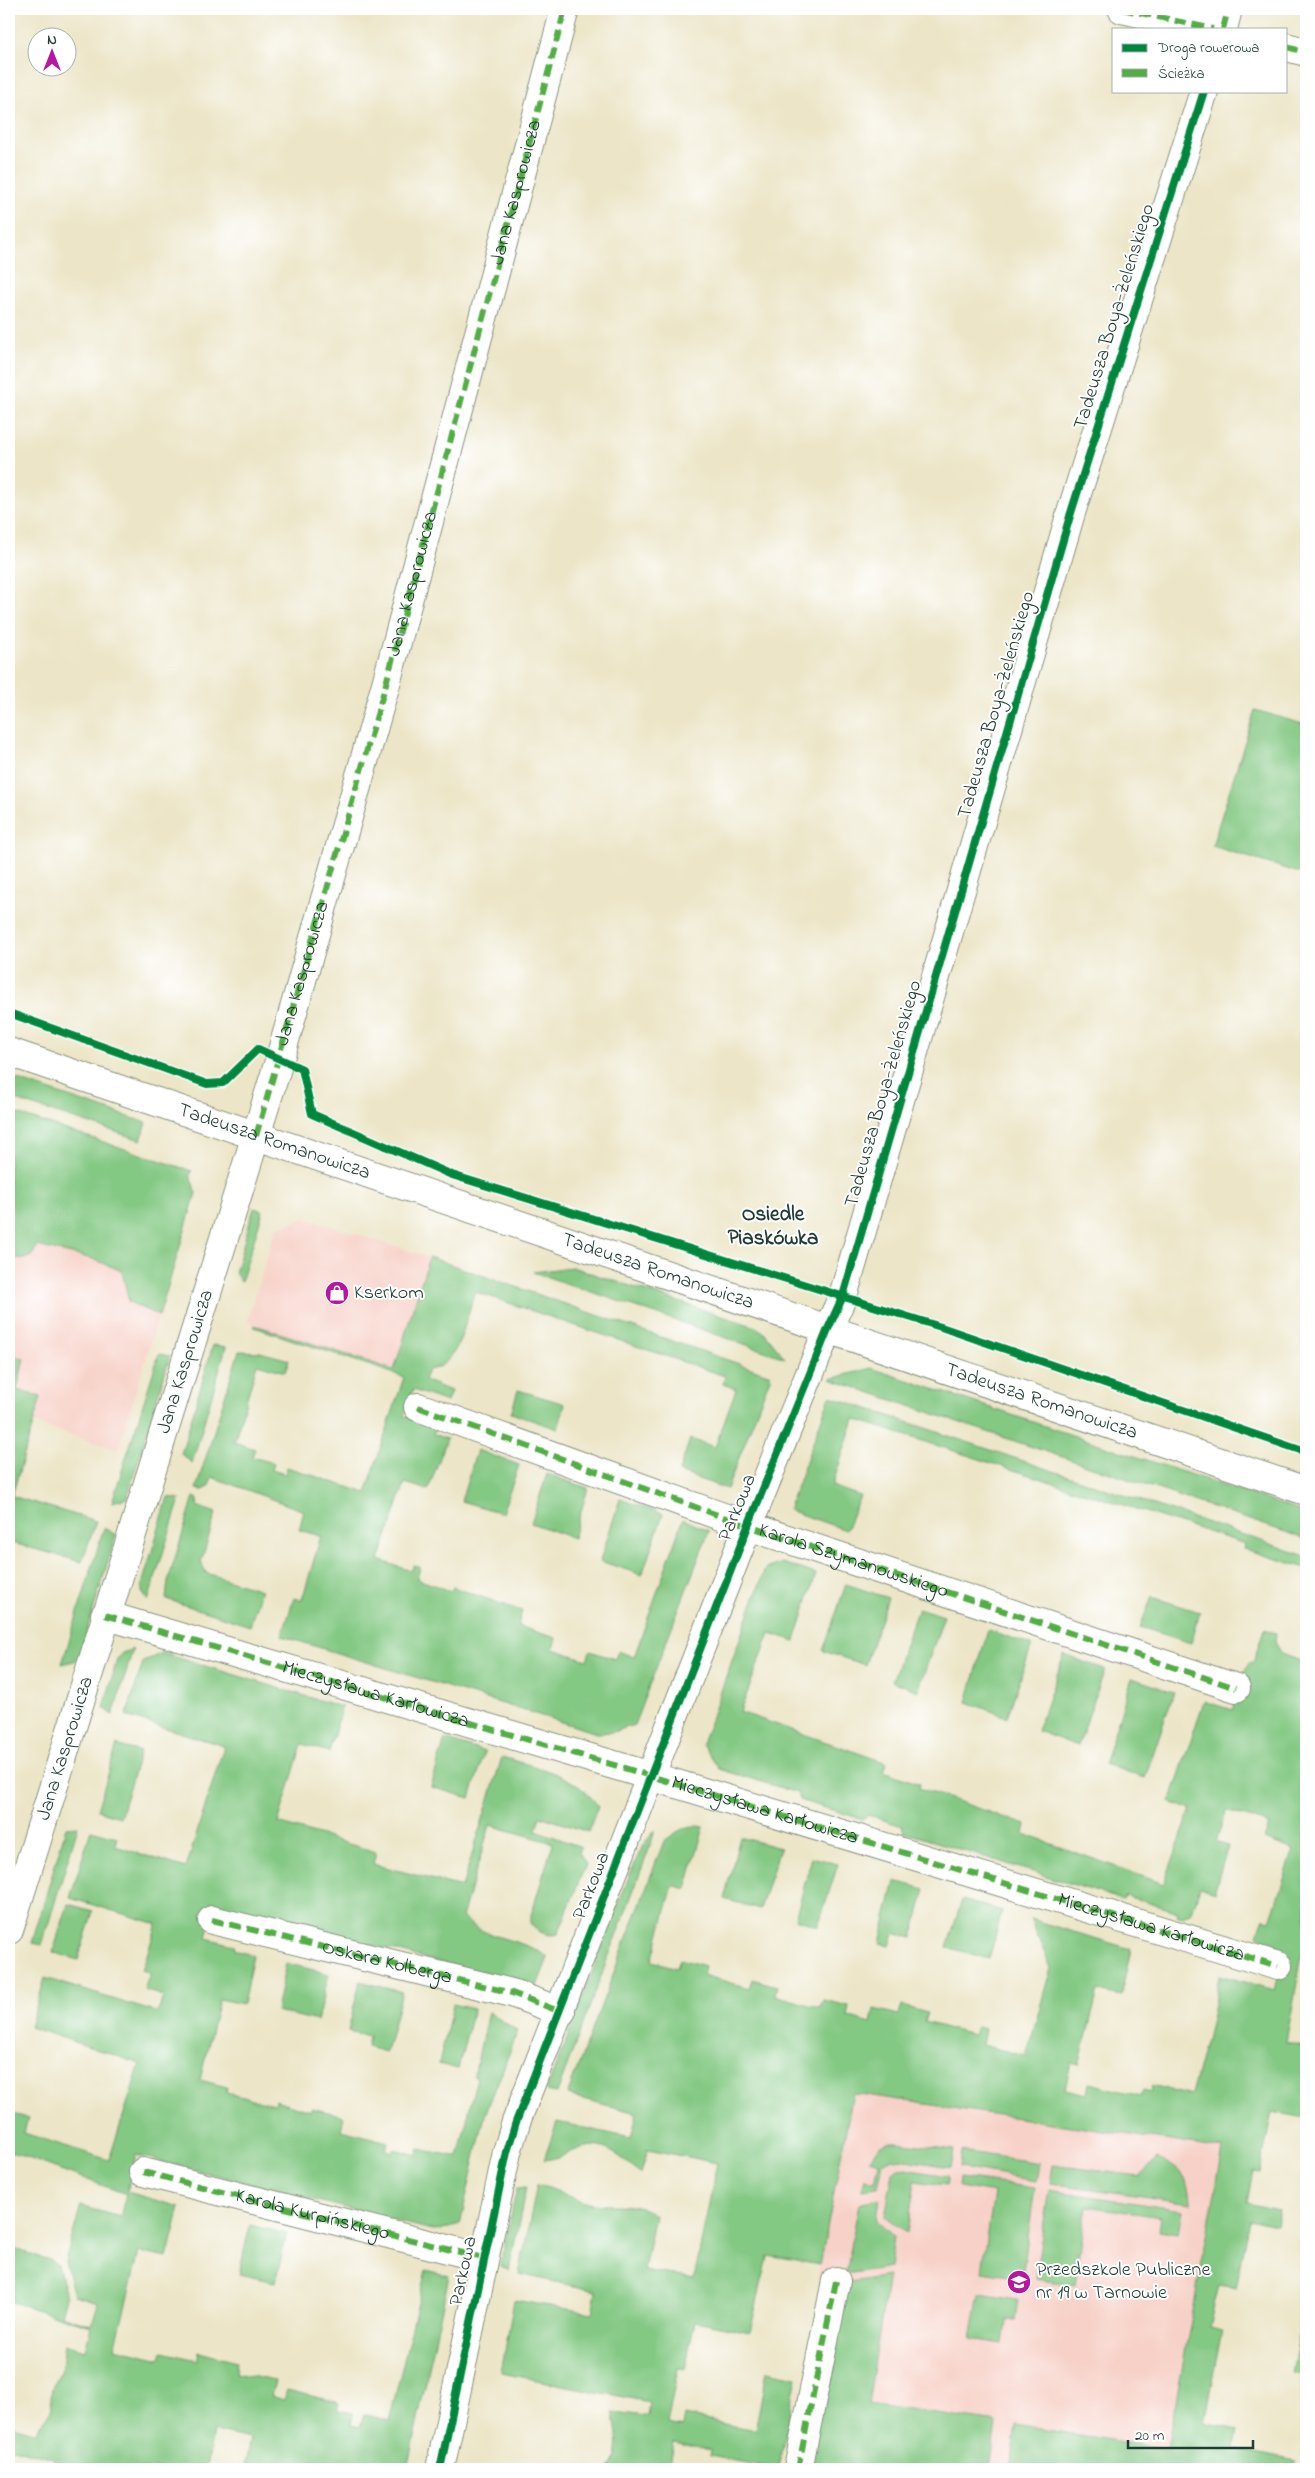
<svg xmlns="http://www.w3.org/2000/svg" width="1315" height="2478" viewBox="0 0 1315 2478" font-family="'Indie Flower',sans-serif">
<rect width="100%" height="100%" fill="#fff"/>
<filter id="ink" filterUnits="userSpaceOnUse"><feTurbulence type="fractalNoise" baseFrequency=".02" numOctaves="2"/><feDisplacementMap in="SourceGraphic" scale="10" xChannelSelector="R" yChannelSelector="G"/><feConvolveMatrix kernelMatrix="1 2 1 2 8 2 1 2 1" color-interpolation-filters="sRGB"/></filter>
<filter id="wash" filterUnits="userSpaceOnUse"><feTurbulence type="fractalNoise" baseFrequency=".0096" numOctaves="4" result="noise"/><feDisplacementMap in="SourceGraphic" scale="20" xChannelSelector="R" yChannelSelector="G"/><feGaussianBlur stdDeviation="1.12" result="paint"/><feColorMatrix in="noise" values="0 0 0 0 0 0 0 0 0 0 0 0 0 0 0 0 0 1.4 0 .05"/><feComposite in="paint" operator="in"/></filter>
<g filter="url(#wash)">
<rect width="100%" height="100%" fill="#ece5c7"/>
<path fill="#f7d1c7" d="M9,1126L196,1193L118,1450L9,1415Z
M305,1218L429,1257L394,1370L247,1322L276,1228Z
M853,2093L1223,2149L1163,2469H812L844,2283L817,2278Z"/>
<path fill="#83c883" stroke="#51825c" d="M1255,710L1306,725V861L1303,874L1212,846Z
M9,1080H18L147,1123L141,1140L9,1098Z
M9,1111L192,1171L190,1175L196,1193L159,1316L129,1302L122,1271L93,1259L37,1246L32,1256L23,1259L9,1256Z
M254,1208L263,1211L241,1282L235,1273Z
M429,1257L771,1375L727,1489L679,1472L690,1439L715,1447L736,1389L723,1384L725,1376L476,1292C464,1317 462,1366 428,1370L424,1380L451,1391L447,1402L413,1390L404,1416L436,1428L433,1434L447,1439L428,1490L405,1483L379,1560L411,1571L414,1565L420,1567L417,1579L451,1591L453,1587L522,1611L518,1626L556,1638L553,1649L587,1660L590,1651L615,1659L618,1651L634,1657L683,1519L709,1531L634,1725L613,1732L597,1733L282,1636L294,1598L302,1600L321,1536L299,1530L304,1511L212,1477L209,1487L203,1490L196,1489L239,1351L260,1352L289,1360L285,1372L257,1364L234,1442L255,1449L252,1457L274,1463L272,1470L285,1474L287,1467L366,1493L404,1377L254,1327L255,1325L394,1370Z
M572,1267L756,1327L765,1333L785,1358L533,1272Z
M213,1345L226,1347L192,1463L181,1454Z
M9,1354L24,1359L17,1390L41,1397L12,1496L96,1521L82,1562L9,1542Z
M159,1354L170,1356L127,1498L112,1502Z
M871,1368L1306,1513V1539L830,1379Z
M518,1390L565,1404L558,1429L511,1413Z
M830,1396L1306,1556V1568L1244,1549L1245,1544L854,1419L832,1486L860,1496L846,1530L788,1510Z
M477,1450L519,1465L502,1513L461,1501Z
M547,1474L588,1488L573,1538L531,1523Z
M168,1497L180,1499L148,1601L142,1592V1585Z
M194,1497L198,1499L197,1506L216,1513L201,1562L206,1573L261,1590L250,1626L166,1599L168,1581Z
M620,1499L663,1514L642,1575L600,1561Z
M104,1528L116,1535L78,1660L62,1664Z
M782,1563L816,1574L795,1641L770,1633L740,1712L887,1763L884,1771L920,1784L919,1788L1026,1825L1024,1834L1164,1884L1191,1810L1170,1802L1204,1701L1232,1710L1249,1662L1253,1663L1264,1629L1276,1633L1275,1642L1282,1654L1306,1663V1934L1286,2042L1306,2046V2118L1272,2112L1260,2172L1253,2171L1247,2202L1279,2209L1276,2226L1250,2220L1236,2288L1219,2285L1209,2327L1222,2330L1204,2422L1238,2430L1235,2449L1295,2461L1293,2469H1010L1016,2425L1167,2449L1223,2149L853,2093L820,2265L768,2256L750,2332L695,2321L685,2369L678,2368L667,2424L682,2427L684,2416L755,2430L767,2371L797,2377L778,2469L710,2456L711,2450L674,2443L669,2469H610C622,2451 617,2432 613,2412L647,2416L649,2402L501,2373L514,2300L592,2313L596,2291L519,2274L537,2185C554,2188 568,2197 585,2202C610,2209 632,2199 655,2215L644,2270L694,2279L717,2163L648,2149L641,2174C625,2161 605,2140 582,2148C569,2152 558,2159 544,2160L557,2122L631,2138L637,2113L567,2095L664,1841C677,1832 687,1823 704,1827L686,1889L673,1885L652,1961L677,1968L680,1959L705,1966L703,1975L749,1988L752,1979L777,1986L775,1995L820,2008L823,2000L849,2006L847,2016L871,2023L874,2009L899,2015L902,2006L927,2013L924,2022L973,2035L976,2027L985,2029L982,2045L1026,2056L1051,1968L1030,1919L1131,1949L1121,1996L1098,1991L1079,2065L1071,2063L1065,2089L1087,2094L1089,2083L1141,2096L1143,2090L1150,2092L1152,2085L1191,2095L1211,2020L1219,1975L1275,1990L1283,1959L1265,1952V1937L1258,1934L1264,1918L1270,1920L1294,1850L1264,1839L1269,1825L1227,1810L1216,1842L1228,1846L1214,1892L1200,1887L1192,1912L1184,1917L1178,1916L1179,1912L1126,1896L1123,1900L904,1832L902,1826L868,1815L862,1819L799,1800L798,1793L719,1769L702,1744L765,1569Z
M846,1584L888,1598L865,1665L823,1651Z
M1152,1597L1200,1612L1191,1643L1140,1627Z
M918,1608L944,1616L918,1691L892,1681Z
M988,1630L1032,1645L1007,1717L967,1702Z
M133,1649L113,1715L104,1708L117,1659L122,1653Z
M162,1653L342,1707L329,1752L302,1744L278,1823L376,1852L373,1864L462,1887L502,1757C537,1768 575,1773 598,1806L588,1832L540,1816L536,1830L581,1847L579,1853L586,1864L558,1934C548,1937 538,1932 531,1925V1915L553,1843L490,1825L462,1917C486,1941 523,1937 548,1958L537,1986L214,1906L206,1938L234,1945V1950L253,1955L243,2004L219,1999L200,2080L227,2087L226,2093L274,2104L275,2100L311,2111V2108L344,2116L341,2130L388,2142L386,2150L392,2152L394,2149L417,2155L419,2149L458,2157L477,2077L474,2076L488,2012L518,2031L485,2115L460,2224L436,2231L136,2155L127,2192L180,2207L167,2258L139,2252L115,2348L161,2359L163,2352L197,2360L199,2352L237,2362L235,2373L275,2381L271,2396L284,2400L287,2390L340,2403L338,2410L353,2413L351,2425L360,2427L364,2414L389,2421L426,2270L449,2276L407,2469H244L250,2439L213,2431L207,2469H51L54,2459L9,2447V2425L37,2433L40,2424L46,2419L51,2411L50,2396L62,2366L65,2344L85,2350L91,2326L9,2301V2247L49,2260L58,2265L66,2297L61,2315L92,2325L98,2302L74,2295L65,2262L81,2206L120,2217L126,2194L9,2151V2113L28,2118L24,2133L109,2160L140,2064L30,2027L45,1978L158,2013L163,1996L144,1990L150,1973L142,1970L157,1924L70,1898L91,1830L117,1837L115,1846L186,1868L224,1746L126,1716L143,1662Z
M1064,1655L1105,1669L1078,1746L1037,1731Z
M1132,1678L1174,1692L1145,1778L1104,1764Z
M445,1739L485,1752L470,1798L431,1787Z
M117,1745L140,1752L120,1817L97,1810Z
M78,1826L42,1945L32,1943L66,1827Z
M655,1830L651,1844L557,2093L546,2091L630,1874L643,1845Z
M740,1837L780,1848L760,1909L724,1899Z
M812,1857L838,1864L818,1926L795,1919Z
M895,1881L925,1889L912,1938L894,1933L890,1946L880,1943Z
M962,1900L1002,1911L989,1959L947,1947Z
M68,1904L93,1911L78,1960L53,1952Z
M286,1963L329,1974L317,2021L276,2011Z
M360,1981L402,1992L386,2052L367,2047L369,2036L348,2031Z
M453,2004L473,2009L458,2069L439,2064Z
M887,2142H898L954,2150L951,2167L892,2158L883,2163L878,2187L862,2189L865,2178L875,2181L879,2163L869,2160L879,2146Z
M962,2151L1039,2163L1036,2181L960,2168Z
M1157,2159C1179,2166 1191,2180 1191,2203L1050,2183L1053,2165L1139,2176Z
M898,2168L948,2176L946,2185L915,2181L907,2233L885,2217L893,2172Z
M960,2178L1035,2188L1022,2278L982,2272L994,2193L959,2187Z
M526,2187L509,2271L500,2265L517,2188Z
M1049,2190L1182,2210L1178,2233L1159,2230L1161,2217L1087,2206L1075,2285L1035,2279Z
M879,2198L876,2220L894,2237L890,2267L846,2274L859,2203Z
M250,2225L287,2234L275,2282L239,2274Z
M888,2276L868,2404L997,2423L990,2469H805L844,2283Z
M979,2294L1018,2300L1015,2320H1006L1003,2344L971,2339Z
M1305,2308H1306V2375L1292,2373Z"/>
</g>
<g filter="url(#ink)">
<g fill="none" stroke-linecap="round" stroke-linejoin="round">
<g stroke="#86917e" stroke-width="30">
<g id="minor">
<path d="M1122,9L1213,29"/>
<path d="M1223,29L1228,9"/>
<path d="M1286,47L1306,52"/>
<path id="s1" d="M9,1052L1306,1491"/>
<path id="s2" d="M418,1407L748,1526L1236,1688"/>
<path d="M105,1615L624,1768L1278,1966"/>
<path d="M212,1920L512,1993L561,2012"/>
<path id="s3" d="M9,1930L280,1058L387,680L565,9"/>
<path d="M143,2172L483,2258"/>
<path d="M440,2469L507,2152L516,2122L748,1526L828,1329L843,1296L1070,516L1204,91"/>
<path d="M798,2469L836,2281"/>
</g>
</g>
<use href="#minor" stroke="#fff" stroke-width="28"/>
<g stroke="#52ad45" stroke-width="6" stroke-dasharray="12 6" stroke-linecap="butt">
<path d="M1122,9L1213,29"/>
<path d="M1223,29L1228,9"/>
<path d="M1286,47L1306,52"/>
<path id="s4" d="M256,1136L387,680L565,9"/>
<path d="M418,1407L748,1526L1236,1688"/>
<path id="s5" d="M105,1615L624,1768L1278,1966"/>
<path id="s6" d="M212,1920L512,1993L561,2012"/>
<path id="s7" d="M143,2172L483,2258"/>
<path d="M798,2469L836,2281"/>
</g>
<g stroke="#fff" stroke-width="11">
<path id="cycleway" d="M9,1013L207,1084L223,1083L258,1049L302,1069L312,1114L452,1175L941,1327L1306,1452
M440,2469L507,2152L516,2122L748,1526L828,1329L843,1296L1070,516L1204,91"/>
</g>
<use href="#cycleway" stroke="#00873e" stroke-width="8"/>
</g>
</g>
<defs>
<g id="shop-disc" transform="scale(1.25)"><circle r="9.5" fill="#b5179e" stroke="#fff"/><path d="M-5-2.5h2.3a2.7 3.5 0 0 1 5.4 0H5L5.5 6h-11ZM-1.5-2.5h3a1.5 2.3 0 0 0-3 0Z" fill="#fff"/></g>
<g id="school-disc" transform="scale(1.25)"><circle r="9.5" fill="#b5179e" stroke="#fff"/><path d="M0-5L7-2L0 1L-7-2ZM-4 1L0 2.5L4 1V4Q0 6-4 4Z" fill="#fff"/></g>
</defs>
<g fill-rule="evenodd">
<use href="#shop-disc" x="337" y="1293"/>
<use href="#school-disc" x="1019" y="2282"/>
</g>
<g text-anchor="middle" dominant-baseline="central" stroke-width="4" stroke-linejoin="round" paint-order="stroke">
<g font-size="20" fill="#1f3d34" stroke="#fff">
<text stroke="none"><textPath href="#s4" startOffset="979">Jana Kasprowicza</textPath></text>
<text transform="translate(1115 317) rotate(-73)">Tadeusza Boya-Żeleńskiego</text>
<text stroke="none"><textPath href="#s4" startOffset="574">Jana Kasprowicza</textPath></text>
<text transform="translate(997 705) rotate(-74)">Tadeusza Boya-Żeleńskiego</text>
<text stroke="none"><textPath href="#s4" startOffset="169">Jana Kasprowicza</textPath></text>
<text transform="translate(884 1094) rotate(-74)">Tadeusza Boya-Żeleńskiego</text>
<text stroke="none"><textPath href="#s1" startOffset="280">Tadeusza Romanowicza</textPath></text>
<text stroke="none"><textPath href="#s1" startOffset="685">Tadeusza Romanowicza</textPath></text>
<text stroke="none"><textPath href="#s3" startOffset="595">Jana Kasprowicza</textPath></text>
<text stroke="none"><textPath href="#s1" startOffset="1090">Tadeusza Romanowicza</textPath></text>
<text transform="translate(738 1508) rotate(-68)">Parkowa</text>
<text stroke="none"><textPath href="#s2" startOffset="462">Karola Szymanowskiego</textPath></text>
<text stroke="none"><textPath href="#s5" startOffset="282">Mieczysława Karłowicza</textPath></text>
<text stroke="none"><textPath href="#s3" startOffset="190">Jana Kasprowicza</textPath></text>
<text stroke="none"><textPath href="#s5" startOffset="688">Mieczysława Karłowicza</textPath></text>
<text transform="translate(592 1886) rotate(-69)">Parkowa</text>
<text stroke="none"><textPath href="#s5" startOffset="1092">Mieczysława Karłowicza</textPath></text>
<text stroke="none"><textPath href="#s6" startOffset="180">Oskara Kolberga</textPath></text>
<text stroke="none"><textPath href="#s7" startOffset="175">Karola Kurpińskiego</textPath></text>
<text transform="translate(464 2271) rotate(-78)">Parkowa</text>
</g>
<g font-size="20" fill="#1f3d34" stroke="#fff" text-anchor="start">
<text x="354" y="1293">Kserkom</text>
<text x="1036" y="2270">Przedszkole Publiczne<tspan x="1036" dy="23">nr 19 w Tarnowie</tspan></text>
</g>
<g font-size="21" font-weight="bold" fill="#1f3d34" stroke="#fff">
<text x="773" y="1215">Osiedle<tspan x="773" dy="24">Piaskówka</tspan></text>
</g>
</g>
<rect width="1315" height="2478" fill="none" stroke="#fff" stroke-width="30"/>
<rect x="1112" y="28" width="175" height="65" fill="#ffffff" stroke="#a5b1ae"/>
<rect x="1122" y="44" width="25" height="8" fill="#00873e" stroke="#a5b1ae"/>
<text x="1158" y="52" font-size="15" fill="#1f3d34">Droga rowerowa</text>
<rect x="1122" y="69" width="25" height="8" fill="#52ad45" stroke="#a5b1ae"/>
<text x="1158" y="78" font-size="15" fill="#1f3d34">Ścieżka</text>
<g transform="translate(52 52)"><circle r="24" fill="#ffffff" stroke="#a5b1ae"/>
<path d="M0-4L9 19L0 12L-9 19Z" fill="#b5179e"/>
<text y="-8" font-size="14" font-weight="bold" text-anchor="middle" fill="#1f3d34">N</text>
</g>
<path d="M1128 2440v8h125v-8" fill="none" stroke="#1f3d34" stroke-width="2.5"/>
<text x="1135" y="2440" font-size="15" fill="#1f3d34" stroke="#ffffff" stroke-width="4" paint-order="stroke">20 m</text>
</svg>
